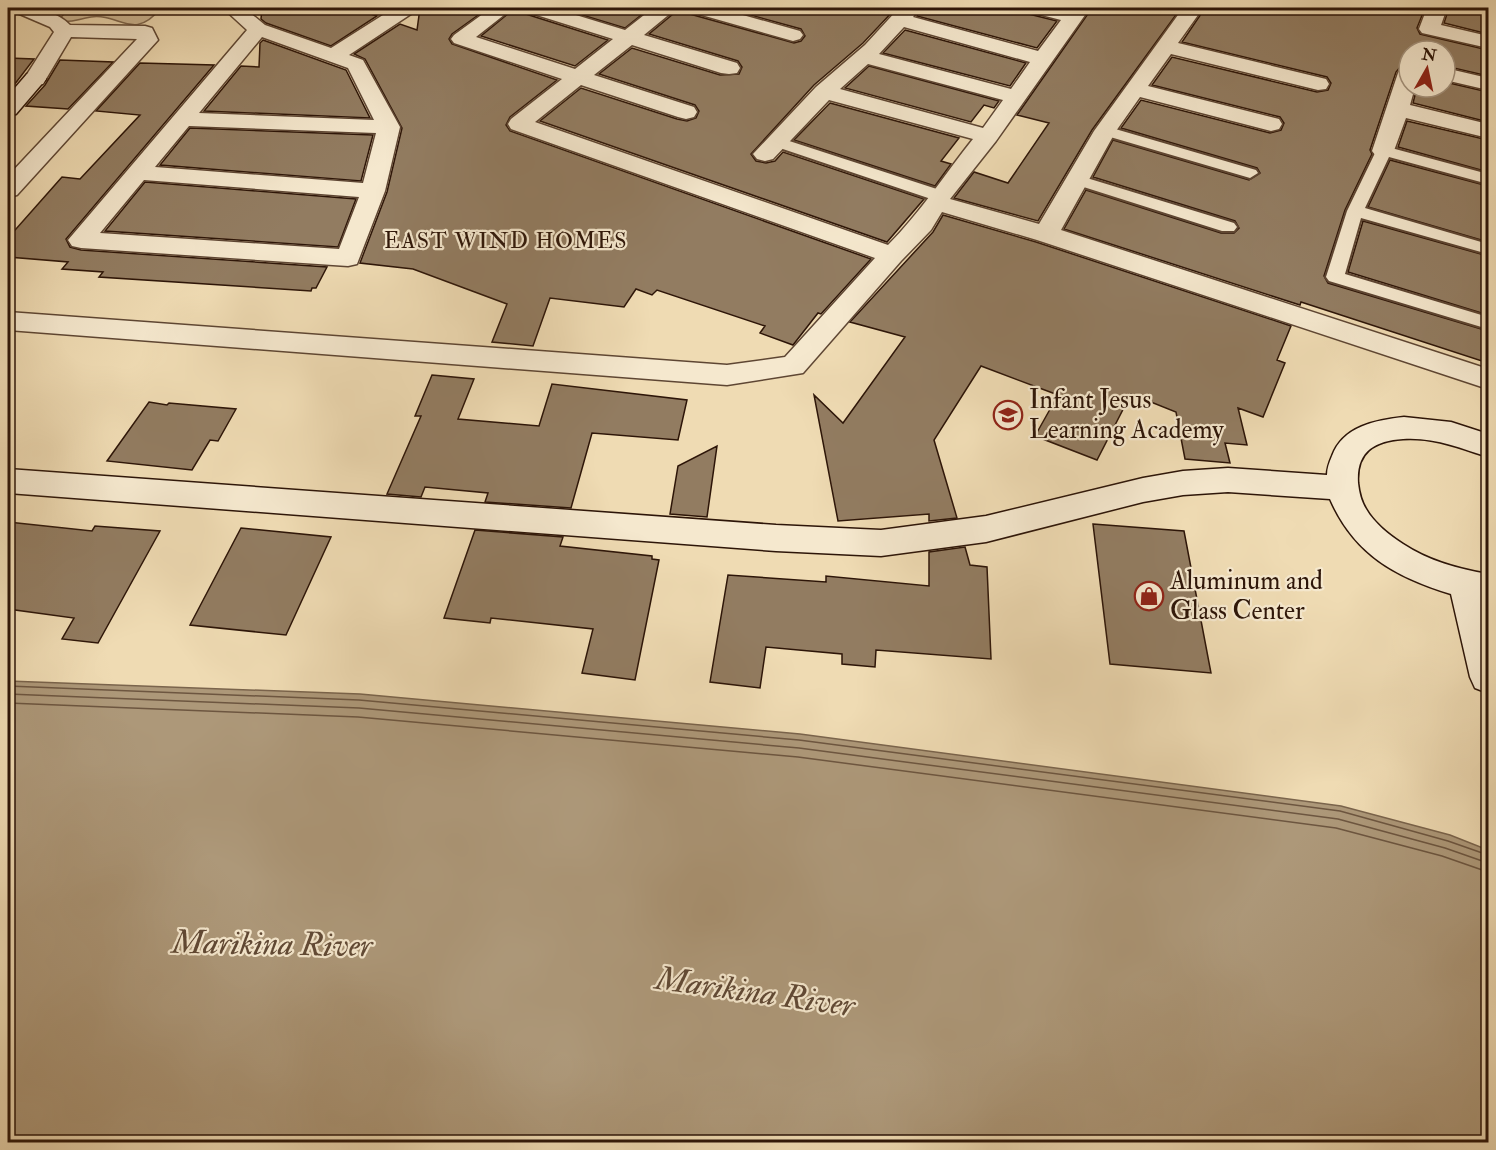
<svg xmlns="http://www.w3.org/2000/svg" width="1496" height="1150" viewBox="0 0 1496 1150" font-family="'IM FELL Double Pica',serif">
<rect width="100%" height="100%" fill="#efdbb3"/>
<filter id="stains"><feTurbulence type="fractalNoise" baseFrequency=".00333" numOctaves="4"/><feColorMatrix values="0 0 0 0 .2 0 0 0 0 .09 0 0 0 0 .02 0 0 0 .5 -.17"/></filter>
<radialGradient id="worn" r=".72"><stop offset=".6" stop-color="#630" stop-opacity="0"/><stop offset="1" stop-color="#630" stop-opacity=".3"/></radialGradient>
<path fill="#ceb996" stroke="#7e674f" stroke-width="1.5" d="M69,8H161C133,42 120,13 91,17C77,19 74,23 58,21Z"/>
<path fill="#ad9879" stroke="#7a644c" stroke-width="1.5" d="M8,681L360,694L800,734L1341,806L1450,835L1488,850V1142H8Z"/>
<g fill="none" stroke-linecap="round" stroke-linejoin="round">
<path stroke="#6d5640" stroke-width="1.5" d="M8,686L359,700L799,740L1340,811L1448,841L1488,855
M8,694L359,708L799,748L1338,819L1445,848L1488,863
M8,703L358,717L798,757L1336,828L1442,856L1488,872"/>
</g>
<path fill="#927c61" stroke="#2d1508" stroke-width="1.5" d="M262,8H352L377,16L331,46L266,23L261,19Z
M420,8H488L452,34L449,39L452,44L557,80L510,117L506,125L510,131L871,259L821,314L818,313L793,345L760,333L765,326L657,290L652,295L636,289L624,307L550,298L533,346L492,342L507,304L413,269L360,263L387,192L402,128L365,59L354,54L400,24L417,30Z
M515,8H522L526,14L608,40L575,66L481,36Z
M559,8H650L625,28Z
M677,8H686L690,14L794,43L801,41L805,36L801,29L725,8H896L863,43L814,85L751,154L756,161L766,163L775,161L783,152L924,199L887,242L540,121L581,88L677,119L687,121L696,118L699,111L695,105L599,74L632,48L720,75L739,74L742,67L738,61L649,34L673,14Z
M922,8H1025L1029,14L1057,21L1037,48L917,16Z
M1092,8H1181L1092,130L1038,221L954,198L974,172L1008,183L1049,123L1017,115Z
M1205,8H1425L1417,28L1420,34L1488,50V76L1445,66V51H1409V65L1401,66L1396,72L1370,150L1372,154L1345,210L1324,276L1328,283L1488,331V363L1301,302L1300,305L1064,229L1086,190L1221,233H1234L1239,228L1235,221L1093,177L1113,140L1249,180L1260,173L1257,168L1121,128L1141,100L1270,133L1281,130L1284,123L1280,117L1152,85L1172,57L1317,92L1328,90L1331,83L1327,77L1182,42Z
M1449,8H1488V34L1444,23Z
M905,30L1026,63L1010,86L883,53Z
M263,40L346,70L370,118L204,111L241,66L259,67L260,43Z
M8,58L34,59L8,93Z
M60,60L113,62L68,109L26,106L45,85Z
M140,63L214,65L66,239L70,247L81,250L327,267L316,288H312L311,291L99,277L103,272L62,269L68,262L8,257V238L62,177L80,179L140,115L96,111Z
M869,66L999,101L994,108L984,105L971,122L845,88Z
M1445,82L1488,92V122L1413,103L1417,87H1445Z
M830,103L959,138L941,161L951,164L935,186L794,140Z
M1407,121L1488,140V172L1398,147Z
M190,128L373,135L361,181L160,165Z
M1390,160L1488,186V242L1368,207Z
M145,182L356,199L338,247L105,231Z
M943,215L1036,242L1291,326L1277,360L1285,363L1263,417L1238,408L1247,445L1225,443L1230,463L1185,459L1176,412L1131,394L1097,460L1035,436L1058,395L981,366L934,440L957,518L929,521V514L838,521L814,395L843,423L905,337L850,322L933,232Z
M1363,221L1488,256V315L1348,272Z
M432,375L474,379L458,419L539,426L552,384L687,400L678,440L592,433L571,508L485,502L488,493L425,487L421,497L387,494L421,416H415Z
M149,402L167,405L169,403L236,409L218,441L210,440L192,470L107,461Z
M717,446L707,517L670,514L678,466Z
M8,522L92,531L95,526L160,531L98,643L62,639L74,618L8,609Z
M1093,524L1184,531L1211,673L1110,664Z
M241,528L331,537L286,635L190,625Z
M475,530L563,537L560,546L652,556V559L659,560L635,680L582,673L593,629L491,618L490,623L444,618Z
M965,547L970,565L987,567L991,659L876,650L875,667L842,664V654L766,647L760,688L710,682L728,575L826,582V576L929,586V552Z"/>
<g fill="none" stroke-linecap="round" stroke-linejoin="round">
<g stroke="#5e4633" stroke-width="4">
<path id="lane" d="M1105,126L1256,170L1258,173L1250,178L1100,134L1097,131L1100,128Z
M777,137L946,192L948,196L940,201L934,200L771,145L769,142Z
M1384,146L1488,174V184L1389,157L1365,208L1488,244V254L1361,218L1345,274L1488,317V329L1329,281L1326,277L1347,211L1376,151Z
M1077,175L1234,223L1237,227L1234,231H1222L1071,183L1069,180L1071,177Z"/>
</g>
<g stroke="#5e4633" stroke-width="3">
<path id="street" d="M12,8C33,6 55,10 70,25L145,26L152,28L158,40L17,195L8,197V176L137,39L71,37L43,84L35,85L27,84L24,79L54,32L50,27L15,12Z
M223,8H244L265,25L331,48L394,8H417L414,12L349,55L363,60L400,127L385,191L357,264L348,266L81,248L72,246L68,240L247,30ZM262,37L348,68L374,120L199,113ZM189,126L376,133L363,183L155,167ZM144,180L359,197L339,249L100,233Z
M491,8H513L476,37L575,69L613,39L527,12L524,8H553L625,30L653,8H675L672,12L644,35L737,63L740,68L737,73L729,74L721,73L632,45L594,75L694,107L697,112L694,117L686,119L678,117L581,85L535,122L888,245C920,213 945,174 973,139L829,100L773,159L765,161L757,159L753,154L816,87L865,45L899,8H920L913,17L1038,51L1061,20L1030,12L1027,8H1090L996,141L950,199L1039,224L1094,131L1183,8H1203L1178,43L1326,79L1329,84L1326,89L1318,90L1171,54L1148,86L1279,119L1282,124L1279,129L1271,131L1140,97L1116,131L1061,230L1488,369V389L1037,240L942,212L931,230L901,261L803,373L727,385L8,330V312L727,365L785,357L875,258L511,129L508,124L511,119L562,79L454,43L451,39L454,35ZM904,27L1030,62L1011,89L879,54ZM868,64L1003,100L983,128L840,89Z
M688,8H718L800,31L803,35L800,39L793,41L691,12Z
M1427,8H1447L1441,25L1488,36V48L1422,33L1419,29Z
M1409,67V87H1415L1410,105L1488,124V138L1406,118L1392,156L1384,158L1376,156L1372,151L1398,73L1401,68Z
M1445,68L1488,78V90L1445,80Z"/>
</g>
<g stroke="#2d1508" stroke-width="3">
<path id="secondary" d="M35,73L43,74L46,79L16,114L8,116V96L27,74Z
M1404,417L1451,422L1488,434V457C1460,448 1434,437 1403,439C1374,441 1356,452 1358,483C1359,492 1361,501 1366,509C1374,523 1389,535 1403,544C1429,561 1458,569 1488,574V602H1487L1488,609V693L1475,688L1470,677L1451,594C1395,577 1354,554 1330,499L1228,492L1183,495L1143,502L986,542L881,556L776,551L8,493V469L776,525L881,530L986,516L1143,478L1183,471L1228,468L1327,475C1327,468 1329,463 1332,456C1343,426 1376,420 1404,417Z"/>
</g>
<use href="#lane" fill="#f5e8ce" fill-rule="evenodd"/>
<use href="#street" fill="#f5e8ce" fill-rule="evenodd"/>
<use href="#secondary" fill="#f5e8ce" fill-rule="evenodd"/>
</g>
<defs>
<g id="school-ring" transform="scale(1.5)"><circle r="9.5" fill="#f5e8ce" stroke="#8f2418" stroke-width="1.5"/><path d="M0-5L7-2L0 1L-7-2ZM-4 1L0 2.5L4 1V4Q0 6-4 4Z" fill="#8f2418"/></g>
<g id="shop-ring" transform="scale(1.5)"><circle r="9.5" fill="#f5e8ce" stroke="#8f2418" stroke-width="1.5"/><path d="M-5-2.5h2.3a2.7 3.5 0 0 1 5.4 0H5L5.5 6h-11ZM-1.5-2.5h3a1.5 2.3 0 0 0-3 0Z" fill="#8f2418"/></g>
</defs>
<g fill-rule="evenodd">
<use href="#school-ring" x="1008" y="415"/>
<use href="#shop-ring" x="1149" y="596"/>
</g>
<g text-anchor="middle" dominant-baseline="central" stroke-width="4.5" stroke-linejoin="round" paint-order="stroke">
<g font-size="22" letter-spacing="1.5" fill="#2d1508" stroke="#f5e8ce">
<text x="506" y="241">EAST WIND HOMES</text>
</g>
<g font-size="26" fill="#2d1508" stroke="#f5e8ce" text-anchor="start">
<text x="1029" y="400">Infant Jesus<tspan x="1029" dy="30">Learning Academy</tspan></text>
<text x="1170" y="581">Aluminum and<tspan x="1170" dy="30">Glass Center</tspan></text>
</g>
<g font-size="33" font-style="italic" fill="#604935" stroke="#f5e8ce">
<text transform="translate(272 944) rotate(1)">Marikina River</text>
<text transform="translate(755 992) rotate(8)">Marikina River</text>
</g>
</g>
<rect width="1496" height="1150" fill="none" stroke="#efdbb3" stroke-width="30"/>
<rect x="9" y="9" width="1478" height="1132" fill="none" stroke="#2d1508" stroke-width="3"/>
<rect x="15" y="15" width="1466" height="1120" fill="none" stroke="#2d1508" stroke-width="1.5"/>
<g transform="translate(1427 69) rotate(9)"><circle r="28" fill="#f5e8ce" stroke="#a5947f" stroke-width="1.5"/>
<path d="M0-4.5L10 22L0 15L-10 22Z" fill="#8f2418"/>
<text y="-9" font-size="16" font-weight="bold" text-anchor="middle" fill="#2d1508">N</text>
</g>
<rect width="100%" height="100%" filter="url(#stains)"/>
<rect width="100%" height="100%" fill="url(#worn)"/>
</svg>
